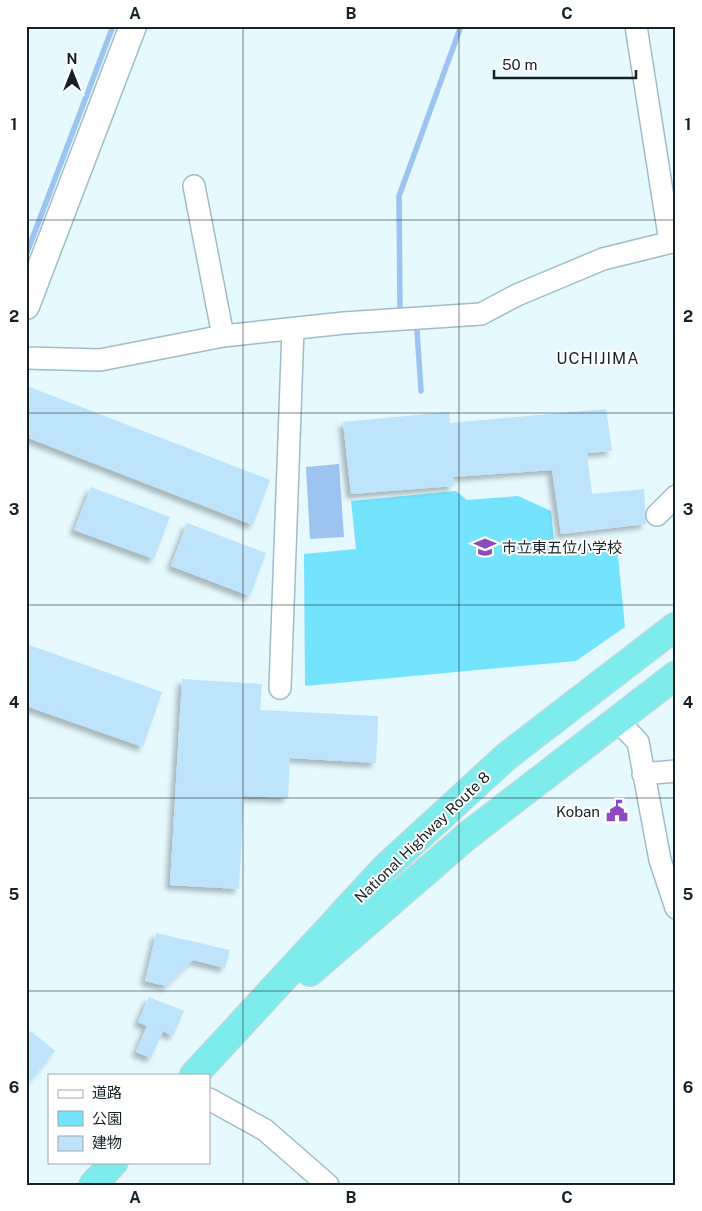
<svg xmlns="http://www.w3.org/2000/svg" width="702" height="1211" viewBox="0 0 702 1211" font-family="'Public Sans','Noto Sans JP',sans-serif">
<defs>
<filter id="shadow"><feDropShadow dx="-4.5" dy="4.5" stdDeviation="2.5" flood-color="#0004"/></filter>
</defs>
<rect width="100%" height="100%" fill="#e5f9fe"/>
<path fill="#73e3fe" d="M456,491L467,500L518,496L551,511L555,551L617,546L625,627L576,661L305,686L304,554L356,549L351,501Z"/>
<path fill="#9dc4f1" d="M339,464L344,537L310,539L306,467Z"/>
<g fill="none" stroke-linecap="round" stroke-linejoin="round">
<path stroke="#9dc4f1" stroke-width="5.5" d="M26,255L113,26
M400,311L399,196L461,26
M417,330L421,391"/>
</g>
<path fill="#bde4fa" filter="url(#shadow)" d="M27,386L270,480L253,525L26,437Z
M606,409L612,451L587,453L592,494L644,489L646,524L561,534L552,470L453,477L454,486L351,494L343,422L449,412L450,423Z
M91,487L170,517L154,559L74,530Z
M187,523L266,553L250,596L171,566Z
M26,644L162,692L143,747L26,706Z
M182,679L262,684L260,710L378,716L376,763L290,758L288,798L244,796L239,889L170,885Z
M156,933L230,950L225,968L193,960L166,986L145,981Z
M149,997L184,1011L173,1036L163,1031L151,1058L136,1052L147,1026L138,1022Z
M31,1031L55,1051L26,1086V1037Z"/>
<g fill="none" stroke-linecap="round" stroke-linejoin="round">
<g stroke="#9ebec6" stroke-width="24">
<path id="minor" d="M636,26L670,242
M194,186L223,336
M26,358L100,360L223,336L344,323L481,314L517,295L603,259L676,241
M657,515L676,496
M280,688L293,329
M618,721L638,742L660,860L676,908
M643,774L676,771
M209,1099L265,1130L328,1185"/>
</g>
<g stroke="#9ebec6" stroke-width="29">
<path id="tertiary" d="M26,306L133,26"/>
</g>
<g stroke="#d5d7d8" stroke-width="30">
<path id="trunk" d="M310,972L467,836L676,675
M194,1075L386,867L507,756L676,626
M93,1185L114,1162"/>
</g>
<use href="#minor" stroke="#fff" stroke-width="21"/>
<use href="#tertiary" stroke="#fff" stroke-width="26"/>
<use href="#trunk" stroke="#7eebec" stroke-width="28"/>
</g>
<path fill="none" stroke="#162326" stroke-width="1" stroke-opacity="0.55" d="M243,26V1185M459,26V1185M26,220H676M26,413H676M26,605H676M26,798H676M26,991H676"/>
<defs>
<g id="school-bare" transform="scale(1.725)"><path d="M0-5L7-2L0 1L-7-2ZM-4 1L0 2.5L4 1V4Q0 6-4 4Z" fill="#8d4bc0" stroke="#fff" stroke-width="2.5" paint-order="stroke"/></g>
<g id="civic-bare" transform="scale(1.725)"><path d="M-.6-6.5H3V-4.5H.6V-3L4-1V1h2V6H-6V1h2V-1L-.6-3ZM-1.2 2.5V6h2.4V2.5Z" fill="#8d4bc0" stroke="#fff" stroke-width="2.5" paint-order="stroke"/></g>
</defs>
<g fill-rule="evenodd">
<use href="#school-bare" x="485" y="547"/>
<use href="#civic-bare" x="617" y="811"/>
</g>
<g text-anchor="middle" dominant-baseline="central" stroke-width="4" stroke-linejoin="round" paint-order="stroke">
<g font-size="15" fill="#162326" stroke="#fff" text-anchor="start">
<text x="502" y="547">市立東五位小学校</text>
<text x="600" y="811" text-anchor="end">Koban</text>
</g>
<g font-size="15" fill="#162326" stroke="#fff">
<text transform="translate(422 837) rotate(-44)">National Highway Route 8</text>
</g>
<g font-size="16" letter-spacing="1" fill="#162326" stroke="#fff">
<text x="598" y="358">UCHIJIMA</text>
</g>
</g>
<rect width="702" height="1211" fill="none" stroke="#ffffff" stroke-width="55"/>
<rect x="48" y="1074" width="162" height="90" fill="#ffffff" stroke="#a2a7a8"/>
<rect x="58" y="1090" width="25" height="8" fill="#ffffff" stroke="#a2a7a8"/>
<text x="92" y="1098" font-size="15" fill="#162326">道路</text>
<rect x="58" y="1111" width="25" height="15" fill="#73e3fe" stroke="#a2a7a8"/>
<text x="92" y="1124" font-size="15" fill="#162326">公園</text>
<rect x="58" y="1136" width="25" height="15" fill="#bde4fa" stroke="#a2a7a8"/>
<text x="92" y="1148" font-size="15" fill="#162326">建物</text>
<g transform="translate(72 72)" stroke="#ffffff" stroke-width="4" paint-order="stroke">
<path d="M0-4L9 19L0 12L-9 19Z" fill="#162326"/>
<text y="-8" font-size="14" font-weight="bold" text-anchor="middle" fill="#162326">N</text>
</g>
<path d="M494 70v8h142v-8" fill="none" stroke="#162326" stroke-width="2.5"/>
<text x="502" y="70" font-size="15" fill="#162326" stroke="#ffffff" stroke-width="4" paint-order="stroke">50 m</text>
<rect x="28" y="28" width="646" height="1156" fill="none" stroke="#162326" stroke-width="2"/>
<g font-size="16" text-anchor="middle" font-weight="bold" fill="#162326">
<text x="135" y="19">A</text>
<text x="351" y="19">B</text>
<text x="567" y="19">C</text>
<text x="14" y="130">1</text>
<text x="688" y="130">1</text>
<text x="14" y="322">2</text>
<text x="688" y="322">2</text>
<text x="14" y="515">3</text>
<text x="688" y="515">3</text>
<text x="14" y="708">4</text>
<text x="688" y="708">4</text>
<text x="14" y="900">5</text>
<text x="688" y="900">5</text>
<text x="14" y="1093">6</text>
<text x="688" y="1093">6</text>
<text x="135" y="1203">A</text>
<text x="351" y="1203">B</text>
<text x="567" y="1203">C</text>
</g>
</svg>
